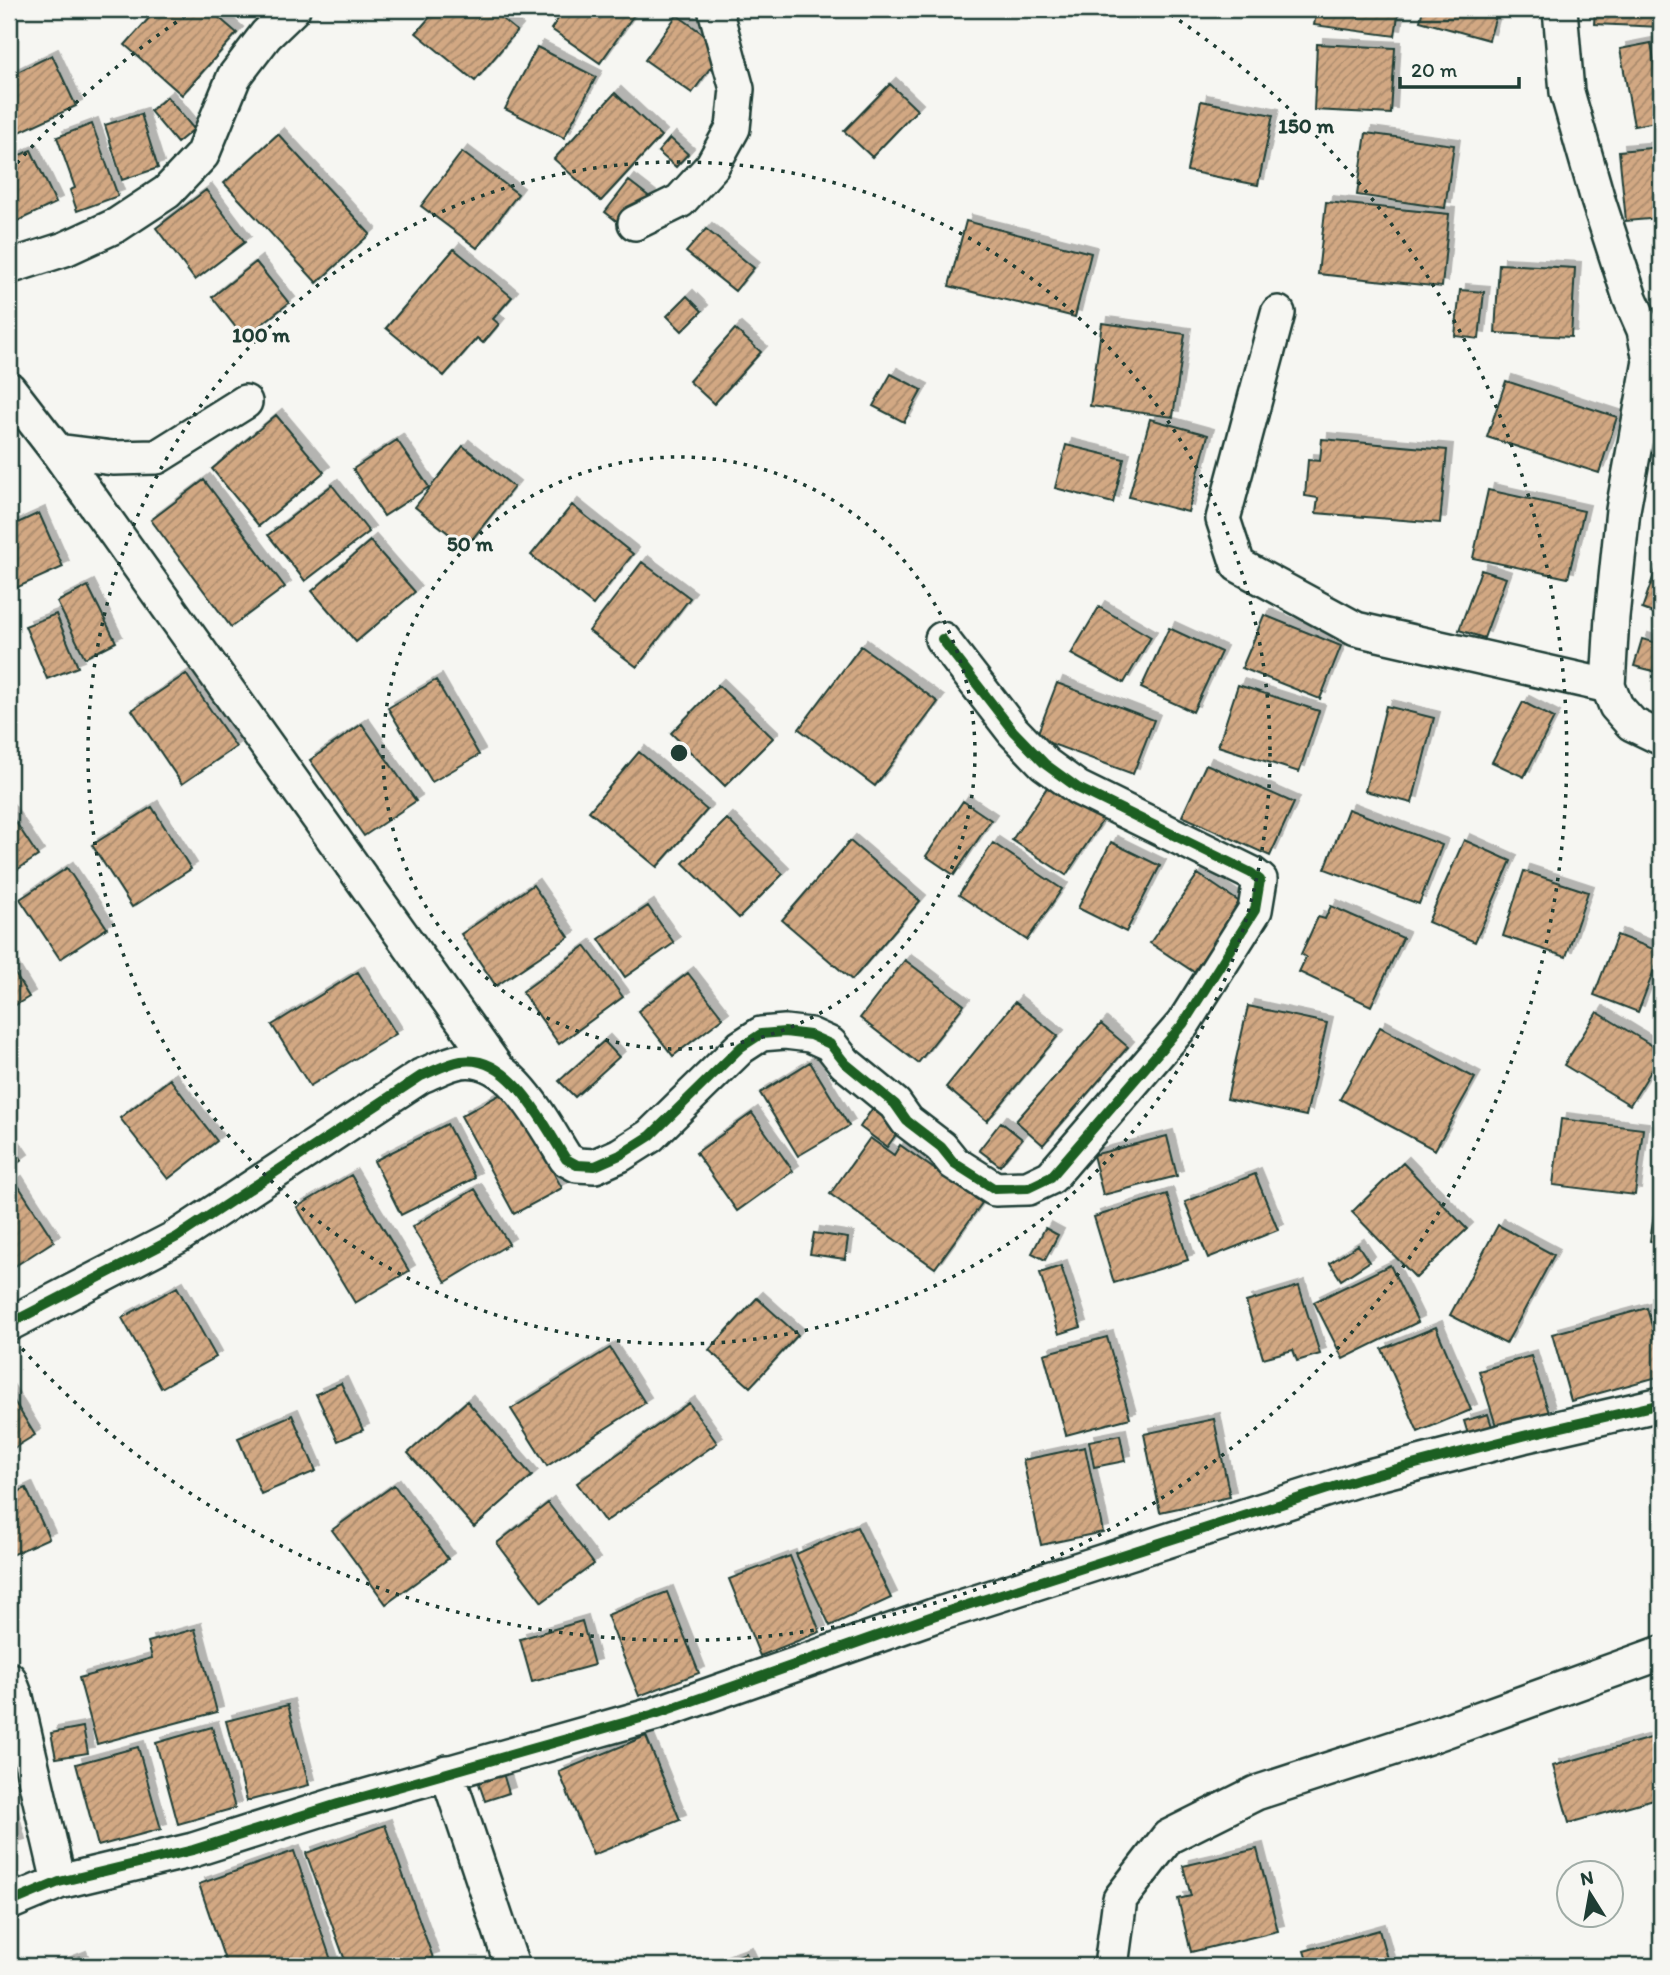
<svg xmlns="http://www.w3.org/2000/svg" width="1670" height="1975" viewBox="0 0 1670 1975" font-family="Itim,sans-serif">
<defs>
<pattern id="building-hatch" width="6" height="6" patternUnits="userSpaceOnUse" patternTransform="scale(1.75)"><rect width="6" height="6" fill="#d2a883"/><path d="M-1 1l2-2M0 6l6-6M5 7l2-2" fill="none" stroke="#aa8a6c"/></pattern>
<filter id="shadow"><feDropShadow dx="6" dy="-6" stdDeviation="0" flood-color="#0004"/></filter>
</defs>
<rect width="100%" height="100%" fill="#f6f6f2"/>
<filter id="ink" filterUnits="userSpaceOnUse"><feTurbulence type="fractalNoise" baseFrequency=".0143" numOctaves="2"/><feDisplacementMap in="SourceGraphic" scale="14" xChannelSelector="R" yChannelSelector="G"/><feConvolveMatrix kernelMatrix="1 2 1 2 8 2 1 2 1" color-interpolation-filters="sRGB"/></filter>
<g filter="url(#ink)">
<path fill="url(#building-hatch)" stroke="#1f3d34" stroke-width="2" filter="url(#shadow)" d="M157,9H209L237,33L182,95L125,45Z
M437,9H490L517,31L475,81L416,33Z
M565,9H638L600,63L551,29Z
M1317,9H1399L1395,36L1314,25Z
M1423,9H1498L1489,40L1420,21Z
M1595,9H1661V27L1594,24Z
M677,15L724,49L692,93L645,60Z
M1651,43L1661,99V121L1634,126L1620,49Z
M1317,44L1395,48L1391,114L1314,110Z
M537,47L596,77L564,138L505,109Z
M52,55L76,106L9,137V76Z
M890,84L917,110L872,157L844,131Z
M615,93L661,136L601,201L554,159Z
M167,97L194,129L177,143L150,111Z
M1201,101L1273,115L1258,185L1187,171Z
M141,114L158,168L122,180L105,125Z
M92,124L118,196L77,211L70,190L75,188L57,137Z
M1366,133L1454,145L1445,208L1357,195Z
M278,134L370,234L317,283L224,183Z
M670,138L688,154L676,167L658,152Z
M1661,147V218L1626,221L1619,151Z
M31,150L56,203L9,225V160Z
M462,152L518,194L477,248L421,206Z
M629,181L651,198L627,229L605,212Z
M206,190L245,242L195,280L156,228Z
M1326,202L1449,214L1442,287L1318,274Z
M966,221L1091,253L1075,317L949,286Z
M706,229L754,268L735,291L686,252Z
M454,249L512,297L493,319L499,324L483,343L477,338L444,376L386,328Z
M256,262L289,303L244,338L212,297Z
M1499,264L1575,268L1571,337L1495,333Z
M1460,290L1484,292L1479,339L1455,336Z
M687,296L702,311L682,331L667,316Z
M1102,323L1185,334L1173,417L1090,406Z
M735,329L761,352L714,404L689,381Z
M891,374L922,390L904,422L873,406Z
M1506,381L1617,417L1599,473L1487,437Z
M276,415L324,472L259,526L212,469Z
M1150,419L1208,435L1188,512L1129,497Z
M1322,439L1447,450L1440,523L1316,513L1318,498L1305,496L1308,460L1320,461Z
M397,440L429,487L384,516L353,469Z
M1066,445L1124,459L1113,503L1055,488Z
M463,446L514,487L466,547L415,507Z
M204,480L285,587L231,627L151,520Z
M332,485L369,532L305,581L268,535Z
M1488,490L1584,511L1568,578L1473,558Z
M572,505L633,554L593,605L531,555Z
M39,513L63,567L9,591V527Z
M370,541L415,592L356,642L312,591Z
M1661,555V616L1642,609Z
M642,562L690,598L637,667L589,631Z
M1481,570L1506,578L1484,638L1459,630Z
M88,586L116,642L85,658L57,602Z
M1099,607L1151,637L1124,683L1071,654Z
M56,614L78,667L47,679L25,626Z
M1264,615L1341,646L1320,699L1242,668Z
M1169,628L1221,652L1193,712L1141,688Z
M1642,639L1661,644V673L1634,666Z
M861,646L938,702L875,786L799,729Z
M186,674L236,747L182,784L132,710Z
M436,680L479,755L432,782L388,708Z
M1057,683L1154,720L1133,774L1036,738Z
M718,685L773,738L725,786L671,733Z
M1238,685L1319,711L1299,772L1218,746Z
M1523,702L1554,718L1524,777L1492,762Z
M1386,706L1434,718L1412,803L1365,791Z
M362,724L416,801L364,836L310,760Z
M639,752L707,810L657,867L589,811Z
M1206,764L1294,803L1270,856L1182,816Z
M1052,780L1106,815L1066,875L1012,840Z
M963,801L991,820L954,875L926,856Z
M152,807L191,869L132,907L92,845Z
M1348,809L1442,845L1419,904L1325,869Z
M9,812L38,856L9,875Z
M727,819L783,874L739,918L683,863Z
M1464,840L1511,861L1475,942L1428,922Z
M850,841L920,901L852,980L782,920Z
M1111,842L1160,866L1126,932L1078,908Z
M993,843L1062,889L1027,940L959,895Z
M67,868L107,928L60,959L20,899Z
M1524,871L1588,892L1566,957L1503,936Z
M1198,874L1241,903L1194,972L1150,943Z
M533,885L569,937L496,986L461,934Z
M648,906L674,943L625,977L599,939Z
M1331,906L1403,938L1371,1006L1299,972L1306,957L1301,954L1318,917L1325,919Z
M1617,935L1661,952L1638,1012L1594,995Z
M585,946L623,997L559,1044L522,992Z
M905,960L964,1005L918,1063L860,1018Z
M9,964L29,997L9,1009Z
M358,972L396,1034L310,1086L272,1025Z
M688,973L723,1018L673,1056L638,1011Z
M1015,1002L1058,1036L987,1121L946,1087Z
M1248,1006L1327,1023L1306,1116L1227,1099Z
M1597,1012L1661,1051V1055L1630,1105L1564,1065Z
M1101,1024L1128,1047L1043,1145L1016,1121Z
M1380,1027L1475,1078L1435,1150L1340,1099Z
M604,1041L619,1057L575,1097L559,1081Z
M810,1062L849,1126L798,1156L760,1093Z
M170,1079L217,1141L168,1179L120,1118Z
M508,1090L562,1188L514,1214L461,1116Z
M872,1109L900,1129L887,1147L860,1127Z
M752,1113L793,1171L737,1211L696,1153Z
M1561,1119L1643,1129L1635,1195L1553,1185Z
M1001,1122L1022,1139L1000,1166L979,1150Z
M447,1124L475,1178L401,1215L374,1161Z
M1167,1136L1177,1176L1103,1195L1093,1155Z
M870,1138L894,1155L900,1145L982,1203L935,1268L830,1194Z
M9,1141L22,1160L9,1169Z
M1403,1163L1467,1229L1416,1278L1352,1212Z
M1661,1170V1243L1650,1241Z
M1255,1174L1278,1230L1208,1258L1185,1202Z
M351,1175L409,1271L355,1303L297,1207Z
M16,1182L54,1241L9,1270V1187Z
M475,1189L509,1244L446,1282L412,1227Z
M1167,1194L1188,1260L1114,1283L1094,1217Z
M1498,1225L1554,1255L1506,1344L1450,1315Z
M1045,1228L1058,1235L1045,1260L1032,1253Z
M814,1233L848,1238L845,1259L810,1254Z
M1358,1245L1369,1262L1341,1280L1330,1263Z
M1390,1265L1418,1322L1343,1359L1314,1302Z
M1061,1266L1081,1327L1059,1334L1040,1273Z
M1299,1286L1320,1354L1297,1361L1293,1350L1263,1358L1246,1302Z
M177,1287L216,1357L161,1388L122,1318Z
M757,1298L798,1335L750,1387L709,1350Z
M1647,1308L1661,1359V1376L1571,1401L1552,1334Z
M1436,1327L1471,1410L1418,1432L1382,1349Z
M1107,1337L1130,1418L1066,1435L1044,1354Z
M610,1348L645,1403L547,1466L511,1409Z
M1531,1356L1549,1413L1497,1429L1479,1371Z
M341,1383L363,1430L338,1441L316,1394Z
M9,1393L35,1435L9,1451Z
M467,1401L532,1476L474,1527L408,1453Z
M689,1403L717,1443L605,1522L577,1483Z
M1488,1414L1494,1433L1470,1441L1464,1421Z
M292,1415L316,1471L261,1494L238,1438Z
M1214,1419L1230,1497L1160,1512L1144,1434Z
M1120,1435L1125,1461L1094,1467L1089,1441Z
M1085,1447L1103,1532L1041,1545L1023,1460Z
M394,1485L448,1559L386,1604L332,1530Z
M26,1488L49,1538L9,1556V1496Z
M548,1503L594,1564L542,1602L497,1543Z
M857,1527L891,1598L830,1626L796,1554Z
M790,1556L820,1632L760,1656L729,1579Z
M667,1592L699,1673L639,1696L607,1615Z
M582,1621L594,1665L532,1682L520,1639Z
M195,1629L217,1712L97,1744L79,1678L152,1658L148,1642Z
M288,1705L309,1785L247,1801L226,1721Z
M83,1727L88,1753L56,1758L51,1733Z
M212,1727L235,1808L178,1824L156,1743Z
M1661,1735V1797L1569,1823L1553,1766Z
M646,1736L680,1820L593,1855L559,1772Z
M138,1747L161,1829L98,1846L76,1764Z
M502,1770L509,1793L485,1801L477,1778Z
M9,1806L19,1845L9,1848Z
M385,1825L433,1958L411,1966H347L306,1853Z
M1257,1849L1278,1931L1191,1952L1178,1899L1191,1896L1183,1866Z
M294,1851L333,1966H227L199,1884Z
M1379,1930L1389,1966H1309L1304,1951Z
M746,1953L752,1966H710Z
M80,1957L84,1966H57Z"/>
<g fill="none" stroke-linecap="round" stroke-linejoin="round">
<g stroke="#1f3d34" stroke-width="38">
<path id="street" d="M1560,9L1567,92L1598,200L1630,298L1644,330L1650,361L1623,510L1612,617L1608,686L1616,706L1632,724L1661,738
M635,223L680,201L712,166L733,128L737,89L715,9
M9,267L65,249L117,225L167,192L202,155L234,77L266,35L293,9
M1278,313L1223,519L1238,565L1356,629L1608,686
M9,389L57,451L113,458L157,457L245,402
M57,451L496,1067
M9,1324L177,1237L421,1076C434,1071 448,1063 461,1061C510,1053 544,1125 566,1159L577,1165L595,1166L620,1155L650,1136L741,1047L761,1034L785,1032L810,1035L830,1044L845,1063L895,1104L907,1121L941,1147L954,1163L995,1189L1028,1188L1051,1177L1183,1024L1255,910L1260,880L1251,873L1078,788L1045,764L1013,731L942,639
M9,1679L16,1697L59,1882
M447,1772L512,1966
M9,1903L59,1882L193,1850L338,1804L655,1714L933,1616L1362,1478L1523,1436L1661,1404
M1111,1966L1120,1899L1168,1837L1256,1793L1428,1737L1661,1653"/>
</g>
<use href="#street" stroke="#f6f6f2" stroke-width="33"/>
<g stroke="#f6f6f2" stroke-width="15">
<path id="cycleway" d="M9,1324L177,1237L421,1076C434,1071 448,1063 461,1061C510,1053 544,1125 566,1159L577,1165L595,1166L620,1155L650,1136L741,1047L761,1034L785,1032L810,1035L830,1044L845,1063L895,1104L907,1121L941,1147L954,1163L995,1189L1028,1188L1051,1177L1183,1024L1255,910L1260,880L1251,873L1078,788L1045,764L1013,731L942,639
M9,1903L59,1882L193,1850L338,1804L655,1714L933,1616L1362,1478L1523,1436L1661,1404"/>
</g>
<use href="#cycleway" stroke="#1b5e20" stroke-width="10"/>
</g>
</g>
<g fill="none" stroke="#1f3d34" stroke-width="3.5" stroke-dasharray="3.5 7">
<circle cx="679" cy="753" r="296"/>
<circle cx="679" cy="753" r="591"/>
<path d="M10 171A887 887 0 0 1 196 9M1162 9A887 887 0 1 1 10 1335"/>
</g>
<circle cx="679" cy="753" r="10" fill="#1f3d34" stroke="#f6f6f2" stroke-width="3.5"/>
<g font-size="21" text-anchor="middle" font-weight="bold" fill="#1f3d34" stroke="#f6f6f2" stroke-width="6" stroke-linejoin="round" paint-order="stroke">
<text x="1306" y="133">150 m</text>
<text x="261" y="342">100 m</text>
<text x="470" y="551">50 m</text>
</g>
<rect width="1670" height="1975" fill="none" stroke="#f6f6f2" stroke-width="35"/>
<rect x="18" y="18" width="1635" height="1940" fill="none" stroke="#1f3d34" stroke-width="2.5" filter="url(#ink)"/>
<g transform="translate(1590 1894) rotate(349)"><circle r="33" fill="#f6f6f2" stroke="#a0aca6" stroke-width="2"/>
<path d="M0-5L12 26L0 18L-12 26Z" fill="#1f3d34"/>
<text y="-10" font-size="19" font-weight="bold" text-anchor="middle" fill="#1f3d34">N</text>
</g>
<path d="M1400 77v10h119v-10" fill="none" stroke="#1f3d34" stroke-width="3.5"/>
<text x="1411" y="77" font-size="21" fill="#1f3d34" stroke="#f6f6f2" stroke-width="5" paint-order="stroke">20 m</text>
</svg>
